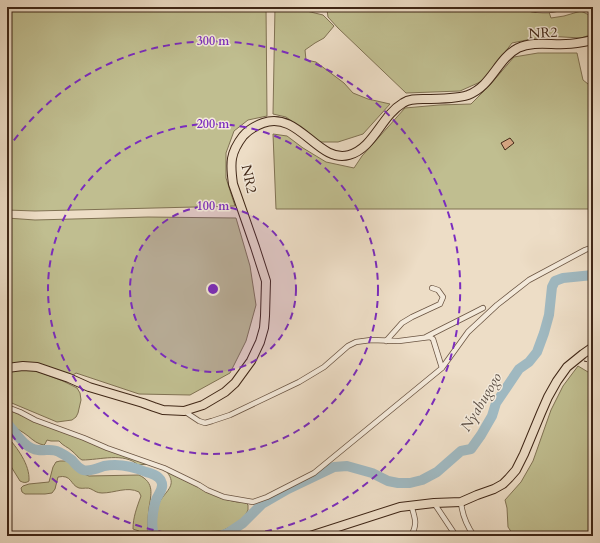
<svg xmlns="http://www.w3.org/2000/svg" width="600" height="543" viewBox="0 0 600 543" font-family="Cardo,serif">
<rect width="100%" height="100%" fill="#edddc6"/>
<filter id="stains"><feTurbulence type="fractalNoise" baseFrequency=".005" numOctaves="4"/><feColorMatrix values="0 0 0 0 .2 0 0 0 0 .09 0 0 0 0 .02 0 0 0 .5 -.17"/></filter>
<radialGradient id="worn" r=".72"><stop offset=".6" stop-color="#630" stop-opacity="0"/><stop offset="1" stop-color="#630" stop-opacity=".3"/></radialGradient>
<path fill="#c0be90" stroke="#807253" d="M7,7H266L267,116L248,120L234,131L226,153V178L235,206L35,211L7,210Z
M275,7H290L323,15L334,26L324,38L315,43L305,50L306,60L316,62L344,83L353,93L368,99L390,104L363,134L338,142H320L286,117L273,114Z
M335,7H384L393,9L408,8L415,7H518L535,12H549L551,18L564,16L581,11L593,17V34L581,38L546,36L512,43L499,60L493,75L478,83L460,91L406,93L338,28L328,17L327,10Z
M538,53H577L583,80L593,88V209H276L273,134L287,136L303,148L326,162L354,168L362,156L405,108L439,105L471,104L489,86L514,57Z
M148,217L236,218L250,266L256,305L246,341L230,373L190,395L139,394L76,373L69,378L49,371L7,369V218L35,220Z
M578,366L593,375V536H521L512,533L508,527L507,508L505,500L521,482L533,461L551,410L563,386Z
M7,370H34L63,381L77,388L80,393L81,400L78,413L76,417L72,420L57,422L7,401Z
M7,409L27,418L148,464L138,465C124,452 100,460 82,460C78,458 76,454 72,451C68,447 63,446 59,441H51L47,440L45,444L44,445L40,444C34,442 30,437 24,433C13,426 7,424 7,409Z
M7,436C17,448 30,464 29,481C26,483 24,483 20,481L7,460Z
M60,461H69C76,468 80,473 89,476L139,475C155,483 151,494 149,508C148,517 147,527 149,536H139V531L133,529C133,517 137,507 141,496L139,492C127,486 115,493 102,493C97,493 95,491 91,489C88,487 83,489 79,488C70,485 72,474 58,477L55,489L52,493L45,494H25L22,492L21,488L23,486L29,484L49,482L53,467L56,462Z
M167,472L224,499L237,502H245L248,505V510L244,518L239,522L222,531L176,533C169,535 163,535 157,532C154,524 155,508 160,501C167,490 177,485 167,472Z"/>
<g fill="none" stroke-linecap="round" stroke-linejoin="round">
<path stroke="#9fb8c0" stroke-width="10" d="M7,423C15,432 25,449 38,450C46,451 52,448 59,452C63,454 68,457 72,460C75,464 78,468 83,470C90,472 98,468 104,466C119,463 132,466 146,472C151,473 159,476 161,481C165,488 158,494 156,500C153,509 150,528 155,536
M220,536L228,533L243,523L262,504L288,489L334,467L347,466L372,473L388,481L398,483H410L422,480L437,472L461,451L471,449L481,435L492,416L496,403L519,369L529,362L537,352L544,333L549,315L552,287L555,281L563,278L593,275"/>
</g>
<path fill="#d8a784" stroke="#3f2616" d="M510,138L514,143L505,150L501,143Z"/>
<g fill="none" stroke-linecap="round" stroke-linejoin="round">
<g stroke="#6a5442" stroke-width="6">
<path id="street" d="M523,7C537,12 551,11 565,7
M426,337C445,327 464,318 483,308
M386,341L402,323L412,317L440,304L443,297L438,290L432,288
M7,407L20,412L35,420L84,438L107,448L164,468L199,485L207,490L224,497L253,502L267,497L314,473L442,368L468,332L497,305L529,280L585,250L593,247
M184,411L199,421L205,423L212,421L230,415L299,382L324,367L348,346L356,342L371,340L399,341L430,337L433,339L442,368
M461,502C462,514 467,526 474,536
M434,503L456,536
M411,536C418,524 415,518 411,505"/>
</g>
<g stroke="#3f2616" stroke-width="10">
<path id="highway" d="M7,368L23,366L37,367L69,378L89,387L143,403L154,407L163,410L184,411L203,405L225,392L235,383L251,361L260,342L264,328L265,316L266,281L255,247L233,184C230,163 230,153 243,136C249,129 255,126 263,123C299,110 318,164 349,155C374,148 381,116 403,103C409,99 416,99 423,99C436,99 456,99 468,95C492,86 497,59 518,48C533,41 551,45 566,44C575,44 584,42 593,40
M310,536L400,507L434,503L461,502L477,495L494,489L503,484L509,478L516,470L524,454L541,413L548,397L557,381L567,367L583,354L593,347"/>
</g>
<path stroke="#3f2616" stroke-width="1" stroke-dasharray="3 2" stroke-linecap="butt" d="M584,361L593,363"/>
<use href="#street" stroke="#f3e9da" stroke-width="4.5"/>
<use href="#highway" stroke="#edddc6" stroke-width="8"/>
</g>
<circle cx="213" cy="289" r="83" fill="#7b2cbf" fill-opacity=".12"/>
<g fill="none" stroke="#7b2cbf" stroke-width="2" stroke-dasharray="7 5">
<circle cx="213" cy="289" r="83"/>
<circle cx="213" cy="289" r="165"/>
<path d="M189 536A248 248 0 0 1 7 428M7 150A248 248 0 1 1 237 536"/>
</g>
<g text-anchor="middle" dominant-baseline="central" stroke-width="3" stroke-linejoin="round" paint-order="stroke">
<g font-size="14" fill="#3f2616" stroke="#f3e9da">
<text transform="translate(543 33) rotate(-3)">NR2</text>
<text transform="translate(249 179) rotate(78)">NR2</text>
</g>
<g font-size="15" font-style="italic" fill="#574a40" stroke="#f3e9da">
<text transform="translate(481 402) rotate(-59)">Nyabugogo</text>
</g>
</g>
<circle cx="213" cy="289" r="6" fill="#7b2cbf" stroke="#f3e9da" stroke-width="2"/>
<g font-size="12" text-anchor="middle" font-weight="bold" fill="#7b2cbf" stroke="#f3e9da" stroke-width="3" stroke-linejoin="round" paint-order="stroke">
<text x="213" y="45">300 m</text>
<text x="213" y="128">200 m</text>
<text x="213" y="210">100 m</text>
</g>
<rect width="600" height="543" fill="none" stroke="#edddc6" stroke-width="24"/>
<rect x="8" y="8" width="584" height="527" fill="none" stroke="#3f2616" stroke-width="2"/>
<rect x="12" y="12" width="576" height="519" fill="none" stroke="#3f2616"/>
<rect width="100%" height="100%" filter="url(#stains)"/>
<rect width="100%" height="100%" fill="url(#worn)"/>
</svg>
